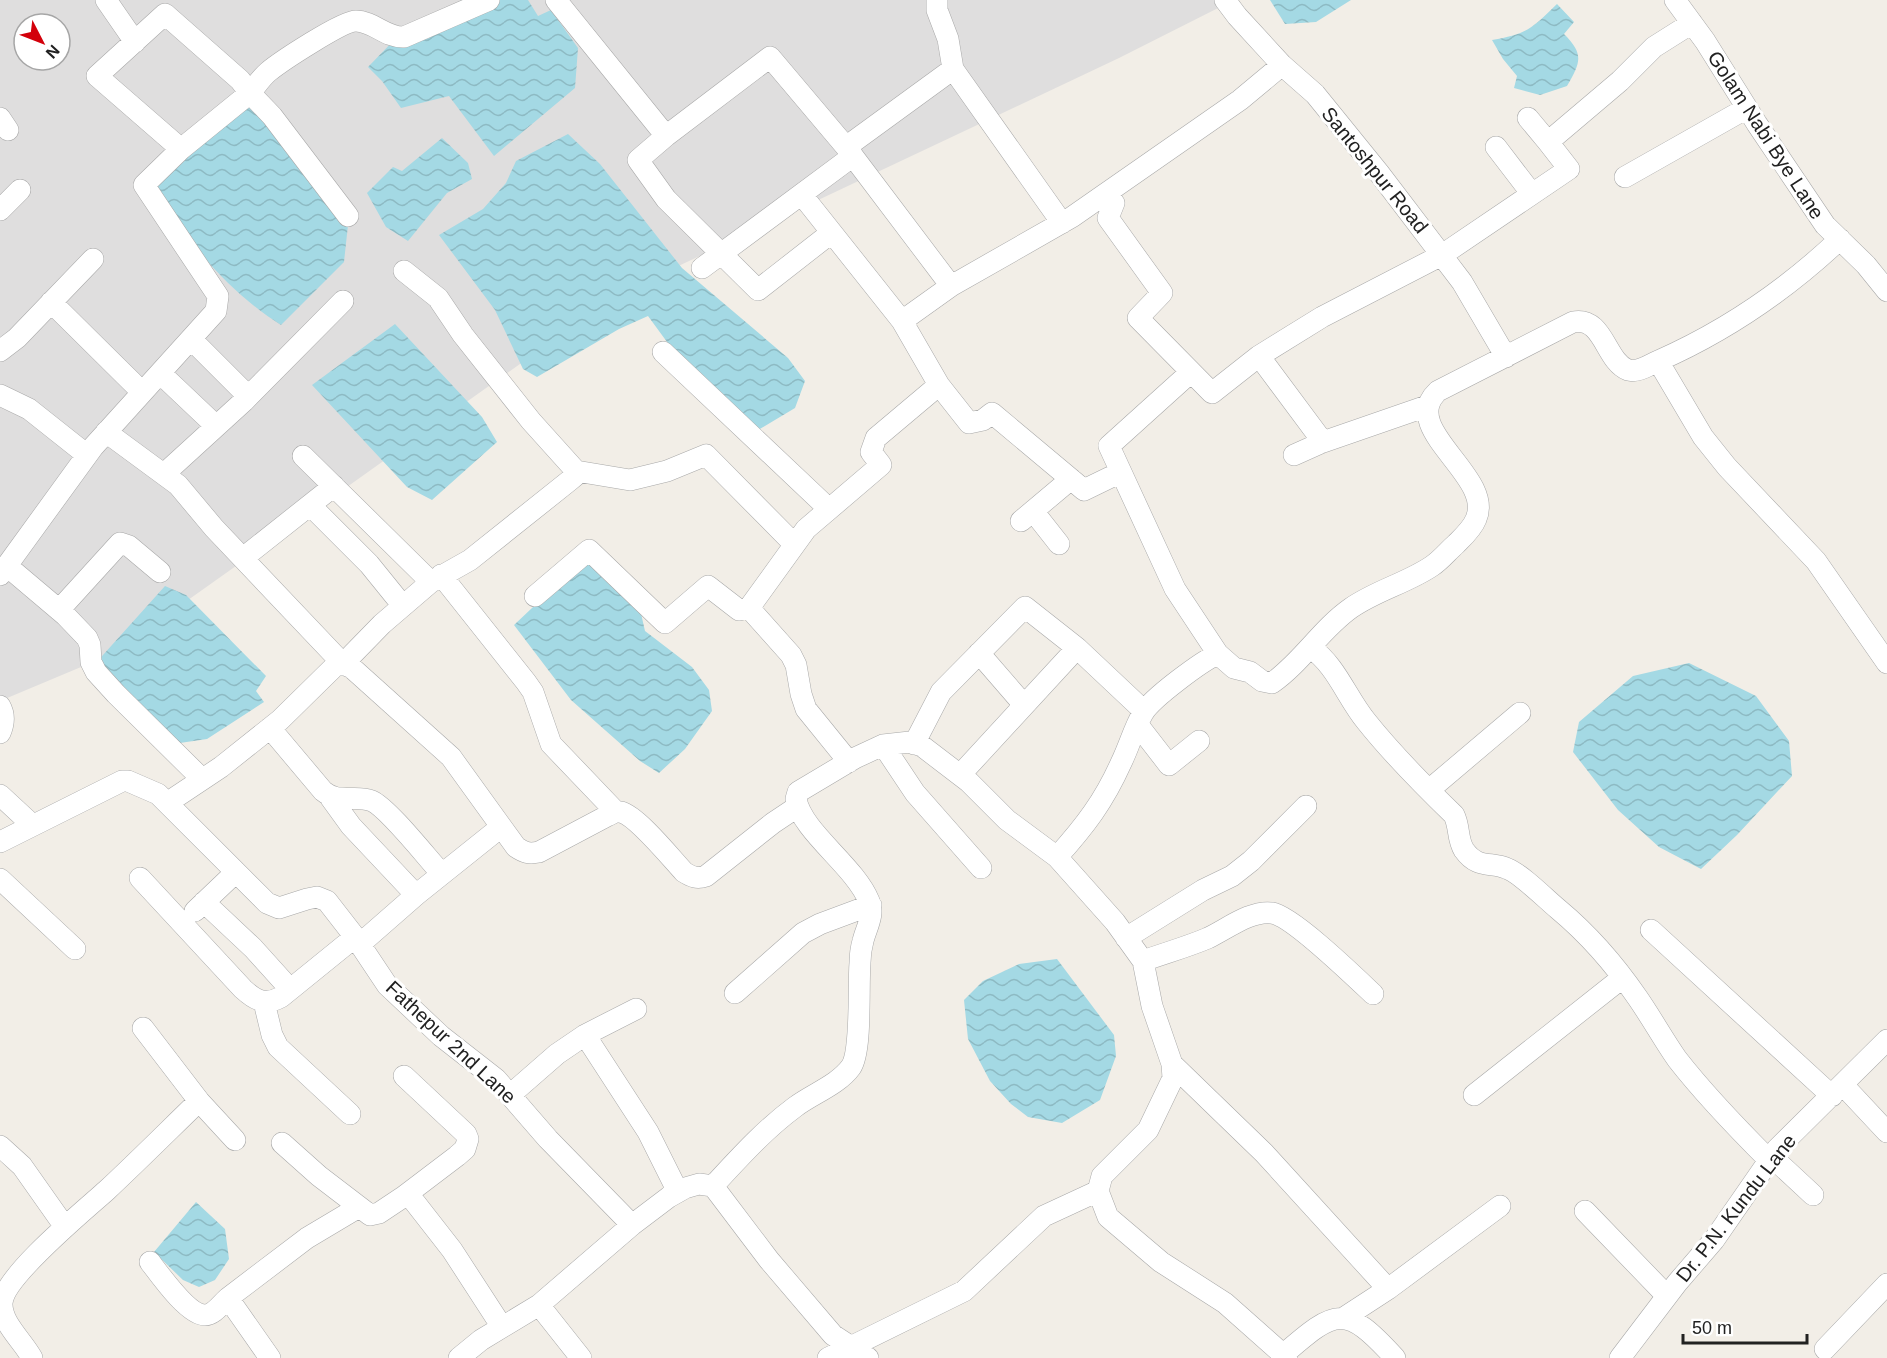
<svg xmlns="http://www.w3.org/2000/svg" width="1887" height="1358" viewBox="0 0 1887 1358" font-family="Arial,sans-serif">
<defs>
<pattern id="water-waves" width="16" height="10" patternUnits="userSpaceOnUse" patternTransform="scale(1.5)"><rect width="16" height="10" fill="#a4d9e4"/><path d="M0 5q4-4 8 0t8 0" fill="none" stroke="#8dbac3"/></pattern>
</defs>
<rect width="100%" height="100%" fill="#f2eee7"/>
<path fill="#dfdede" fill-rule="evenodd" d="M0,0H1234L1119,58L617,295L112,654L0,701ZM24,24H60V60H24Z"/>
<path fill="url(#water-waves)" d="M462,0H528L538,16L551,10L578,48L575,88L494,156L449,96L401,108L382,81L368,67L400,34Z
M1270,0H1351L1316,22L1285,24Z
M1557,4L1574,22L1564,34C1584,54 1581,62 1567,86L1540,95L1514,88L1517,76L1503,59L1492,40C1528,34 1532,28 1557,4Z
M250,100L348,225L344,262L281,325C231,294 181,237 153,185Z
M568,134L600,164L682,268L788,358L805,381L795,408L753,433L700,387L648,316L619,329L537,377L523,369L495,310L439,235L483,209L506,183L516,161Z
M442,138L468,163L472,179L447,193L408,241L386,227L367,193L393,167L402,171Z
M395,324L482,417L497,442L432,500L407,487L312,385Z
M585,558L640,609L645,631L692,667L709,690L712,711L685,749L659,773L640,761L571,700L514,625Z
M165,586L186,595L266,676L256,691L264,702L207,739L173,744L94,665Z
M1689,663L1756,696L1789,741L1792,776L1737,835L1701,869L1659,847L1618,810L1573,752L1579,722L1633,676Z
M1057,959L1114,1035L1116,1056L1100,1100L1062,1123L1028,1117L1011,1104L990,1081L968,1039L964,1000L983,981L1019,964Z
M196,1202L225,1229L229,1259L215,1280L199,1287L183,1280L154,1252Z"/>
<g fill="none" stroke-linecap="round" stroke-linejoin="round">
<g stroke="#a8a8a8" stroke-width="22">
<path id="minor" d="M106,0L135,42
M556,0L666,136
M937,0V10L948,39L953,69L1062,223
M1225,0L1237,16L1282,65L1315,94L1379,173L1462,282L1506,357
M1675,0L1705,41L1757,124L1825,225L1866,265L1887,291
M0,118L8,130
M1528,118L1548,142
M846,147L953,69
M1496,147L1532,194
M1625,177L1747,108
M1106,194L1114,203L1108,218L1162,293L1138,318L1212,393L1259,356L1322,317L1442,255L1569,169L1548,142L1620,81L1654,47L1692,23
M0,210L20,190
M348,216L272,116L250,93C256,86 261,78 268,72C280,62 342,21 356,21C373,21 386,38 404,37L489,0
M831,233L758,290L666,199L638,160L666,136L770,57L846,147L951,286
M702,268L853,156
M51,302L142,392
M902,321L951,286L1072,217L1240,100L1282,65
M191,339L248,396
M0,351L17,338L93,259
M663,352L829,509
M1259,356L1323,442
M1658,361L1703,437L1727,467L1816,561L1887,663
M1191,372L1109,446L1175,589L1218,654
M160,373L216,426
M939,385L969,423L983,420L992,413L1084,490L1121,472
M0,395L29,409L87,455
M106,432L178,485L214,528L343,664L382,624L431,582L470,560L569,481L575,476L576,471L531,421L463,335L438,298L404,271
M1294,455L1323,442L1427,406
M303,456L431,582
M576,471L630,480L667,471L706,455L794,544
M164,474L244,401L343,301
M310,505L369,564L403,606
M1033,511L1059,544
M1021,521L1071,479
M243,558L334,486
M7,566L65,615L87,638L90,645L91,662L96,672L116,694L202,779
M0,575L93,447L216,311L218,296L144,185L181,149L250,93L240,80L165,14L97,76L181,149
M441,575L526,682L533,692L551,744L616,812
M535,596L589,550L665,623L708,586L739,610L749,608L806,529L881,465L871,452L876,438L939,385L902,321L802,195
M749,608L791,655L796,665L801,694L806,709L849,762
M59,610L120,543L129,546L160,572
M1311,648C1336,665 1347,698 1366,721C1393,755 1423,785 1454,815C1460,827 1457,839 1464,850C1478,870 1492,861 1508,869C1521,874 1546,899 1558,909C1588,934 1615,965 1637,997C1651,1017 1663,1039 1677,1059C1705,1095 1737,1128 1769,1160
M979,653L1024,705
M0,706C5,715 4,724 0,733
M1138,725L1169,765L1199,741
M270,728L323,791C340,805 354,794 372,801C388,808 428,859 442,874
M914,744L941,692L1025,607L1077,648
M883,745L915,793L981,868
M960,775L1077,648L1144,711
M1429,790L1520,713
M0,795L27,820L31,826
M330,797L351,826L416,895
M167,803L221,767L280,720L335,666L343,664L352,668L451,757L516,847C525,853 529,854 539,852L607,816C612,814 615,811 621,812C637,816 671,858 684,872C692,877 697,879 706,876L773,823L797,807
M0,842L122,781H128L158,794L267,903L279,908L307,899L317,897L327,901L355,937L387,985L441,1036L496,1079L548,1139L632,1225
M1057,857C1085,826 1104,801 1121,763C1129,747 1134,728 1143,713C1152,698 1202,661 1218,654L1234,668L1250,672L1262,681L1272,683C1302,662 1321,629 1351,608C1377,590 1407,583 1432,566C1441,560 1448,551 1456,544C1463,537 1472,529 1476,519C1495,476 1397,429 1438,391L1573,322C1604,316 1605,361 1628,370C1638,373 1649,365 1658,361C1726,331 1786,290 1840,239
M140,878L243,989C255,1000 265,1006 281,997L355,937
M0,879L75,949
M204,902L253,948L290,989
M195,911L236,872
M1651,930L1832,1096
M1126,938L1203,890L1232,876L1251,861L1306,806
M360,944L416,895L501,827
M1143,961C1165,953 1187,947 1208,938C1227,929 1251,910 1272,913C1292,916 1355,977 1373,994
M735,993L803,933L820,924L871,905
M264,1002L272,1035L278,1047L350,1114
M143,1028L199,1101L235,1140
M585,1035L648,1132L678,1192
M1172,1064L1264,1153L1388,1289
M1843,1085L1887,1132
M510,1095L557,1054L585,1035L636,1009
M1474,1095L1622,978
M282,1143L319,1176L370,1215L379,1213L403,1197H407L413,1200L452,1250L502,1327
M0,1146L22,1166L65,1227
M1771,1156L1813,1195
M713,1186C739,1158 764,1130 795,1107C812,1094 838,1085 851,1067C862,1051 858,986 860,963C860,956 861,948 863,941C866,928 875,915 869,901C854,865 802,832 796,799L798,792L855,758L883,745L910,742L922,746L969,782L1007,820L1057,857L1115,922L1143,961L1152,1006L1172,1064L1173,1078L1148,1130L1102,1176L1098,1191L1108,1217L1161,1262L1225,1303L1287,1358
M403,1197L457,1156L465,1149L468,1139L466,1134L404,1076
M1585,1211L1667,1296
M150,1262C160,1275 188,1315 205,1315C214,1315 221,1304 228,1298L270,1358
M228,1298L307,1238L359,1207
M539,1305L581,1358
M1345,1317L1388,1289L1500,1206
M1825,1349L1887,1284
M32,1358C23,1341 1,1323 2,1303C4,1276 85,1210 107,1190C138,1161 168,1131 199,1101
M459,1358L481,1340L539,1305L632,1225L669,1197L685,1188L699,1184L713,1186L769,1260L833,1335L868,1358
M828,1358L964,1291L1044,1216L1098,1191
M1282,1358L1284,1354C1336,1309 1345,1303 1395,1358
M1620,1358L1677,1283L1714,1240L1777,1149L1887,1040"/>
</g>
<use href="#minor" stroke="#fff" stroke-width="21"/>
</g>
<g text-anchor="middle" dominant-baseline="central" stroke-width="6" stroke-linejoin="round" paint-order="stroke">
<g font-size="20" fill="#212121" stroke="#fff">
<text transform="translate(1766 135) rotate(57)">Golam Nabi Bye Lane</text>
<text transform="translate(1375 170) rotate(51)">Santoshpur Road</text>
<text transform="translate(451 1042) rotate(43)">Fathepur 2nd Lane</text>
<text transform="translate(1736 1208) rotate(-52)">Dr. P.N. Kundu Lane</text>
</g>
</g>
<g transform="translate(42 42) rotate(132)"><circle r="28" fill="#ffffff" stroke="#a6a6a6" stroke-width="1.5"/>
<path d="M0-4.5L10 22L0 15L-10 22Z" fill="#d3000b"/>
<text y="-9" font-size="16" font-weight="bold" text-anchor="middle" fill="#212121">N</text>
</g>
<path d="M1683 1334v9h124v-9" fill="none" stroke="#212121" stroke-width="3"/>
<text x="1692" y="1334" font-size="18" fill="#212121" stroke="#ffffff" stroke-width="4.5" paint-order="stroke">50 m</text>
</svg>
